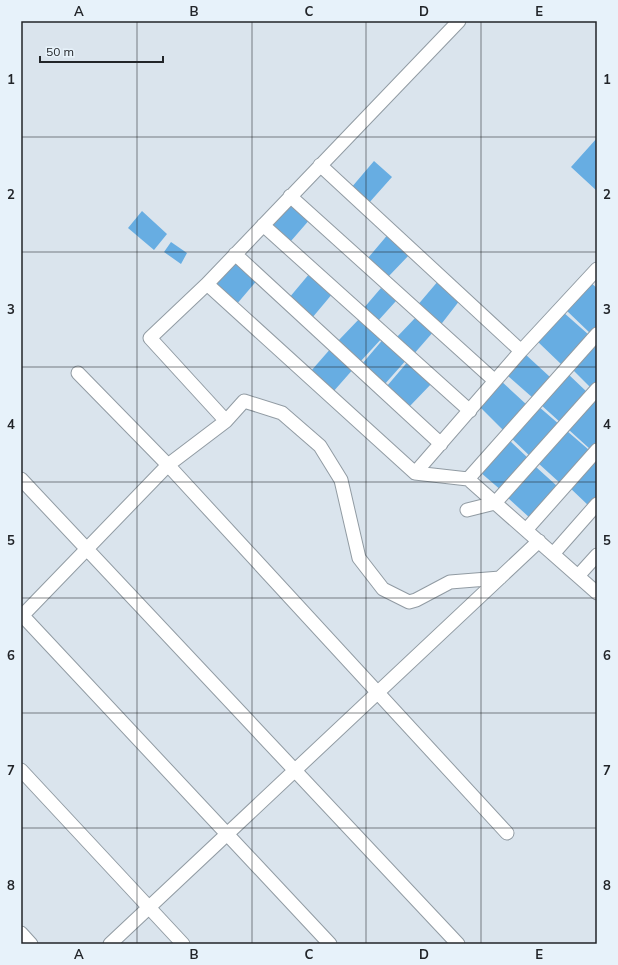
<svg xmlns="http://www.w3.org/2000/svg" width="618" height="965" viewBox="0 0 618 965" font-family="Mulish,sans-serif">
<rect width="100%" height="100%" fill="#dae4ed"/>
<path fill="#67ade2" d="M597,138V191L571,167Z
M374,161L392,177L368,204L351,188Z
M291,200L311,218L291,241L270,223Z
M142,211L167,234L154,250L128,228Z
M390,232L411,253L388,277L368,258Z
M171,242L187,253L181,264L164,252Z
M236,258L259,278L236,305L213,285Z
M310,273L333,293L312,318L289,298Z
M439,280L460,300L439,327L416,307Z
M591,283L597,288V327L591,334L566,310Z
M381,288L396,301L377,322L363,309Z
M563,312L589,335L562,365L537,341Z
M417,316L434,331L413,355L396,338Z
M361,317L383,337L360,362L338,341Z
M385,337L408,358L384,385L362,364Z
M597,338V383L592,389L571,368Z
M332,347L355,367L333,392L311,371Z
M525,354L550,377L533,398L507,375Z
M410,359L434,381L409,407L387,386Z
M567,373L588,393L561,423L540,404Z
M500,380L527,405L503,430L478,405Z
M597,398V441L590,449L569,430Z
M538,406L560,425L532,458L510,437Z
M567,431L589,450L560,483L538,463Z
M509,440L529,459L502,491L480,472Z
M597,458V498L590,507L568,486Z
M536,467L557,486L530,518L508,498Z"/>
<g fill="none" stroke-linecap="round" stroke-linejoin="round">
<g stroke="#919ba3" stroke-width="15">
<path id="minor" d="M459,21L207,284L415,473L521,351L597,269
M320,165L521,351
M290,196L495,381
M263,225L470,411
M235,254L441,444
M207,284L150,338L226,421
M78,373L168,465L507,833
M415,473L468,479L597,593
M21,479L458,944
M468,479L597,334
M467,510L495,503L597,389
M526,530L597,450
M553,554L597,504
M578,576L597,555
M21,614L330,944
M21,617L168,465L226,421L244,401L282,413L320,446L341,480L359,558L383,589L409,602L416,600L450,582L500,578
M21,770L183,944
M21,933L31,944
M110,944L539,541"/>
</g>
<use href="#minor" stroke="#fff" stroke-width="13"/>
</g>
<path fill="none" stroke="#222529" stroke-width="1" stroke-opacity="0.55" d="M137,21V944M252,21V944M366,21V944M481,21V944M21,137H597M21,252H597M21,367H597M21,482H597M21,598H597M21,713H597M21,828H597"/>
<rect width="618" height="965" fill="none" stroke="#e7f2fa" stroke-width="44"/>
<path d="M40 56v6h123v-6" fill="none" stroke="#222529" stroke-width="2"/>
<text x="46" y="56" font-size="12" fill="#222529" stroke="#e7f2fa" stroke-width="3" paint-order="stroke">50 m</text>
<rect x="22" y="22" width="574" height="921" fill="none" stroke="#222529" stroke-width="1.5"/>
<g font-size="13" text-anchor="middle" font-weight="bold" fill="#222529">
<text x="79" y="16">A</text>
<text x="194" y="16">B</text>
<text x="309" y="16">C</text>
<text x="424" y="16">D</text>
<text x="539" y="16">E</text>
<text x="11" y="84">1</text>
<text x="607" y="84">1</text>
<text x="11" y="199">2</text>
<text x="607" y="199">2</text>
<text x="11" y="314">3</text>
<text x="607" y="314">3</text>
<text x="11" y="429">4</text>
<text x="607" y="429">4</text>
<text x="11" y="545">5</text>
<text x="607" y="545">5</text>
<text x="11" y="660">6</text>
<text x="607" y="660">6</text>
<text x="11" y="775">7</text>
<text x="607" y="775">7</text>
<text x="11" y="890">8</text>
<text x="607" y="890">8</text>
<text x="79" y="959">A</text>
<text x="194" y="959">B</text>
<text x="309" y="959">C</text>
<text x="424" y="959">D</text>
<text x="539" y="959">E</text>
</g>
</svg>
